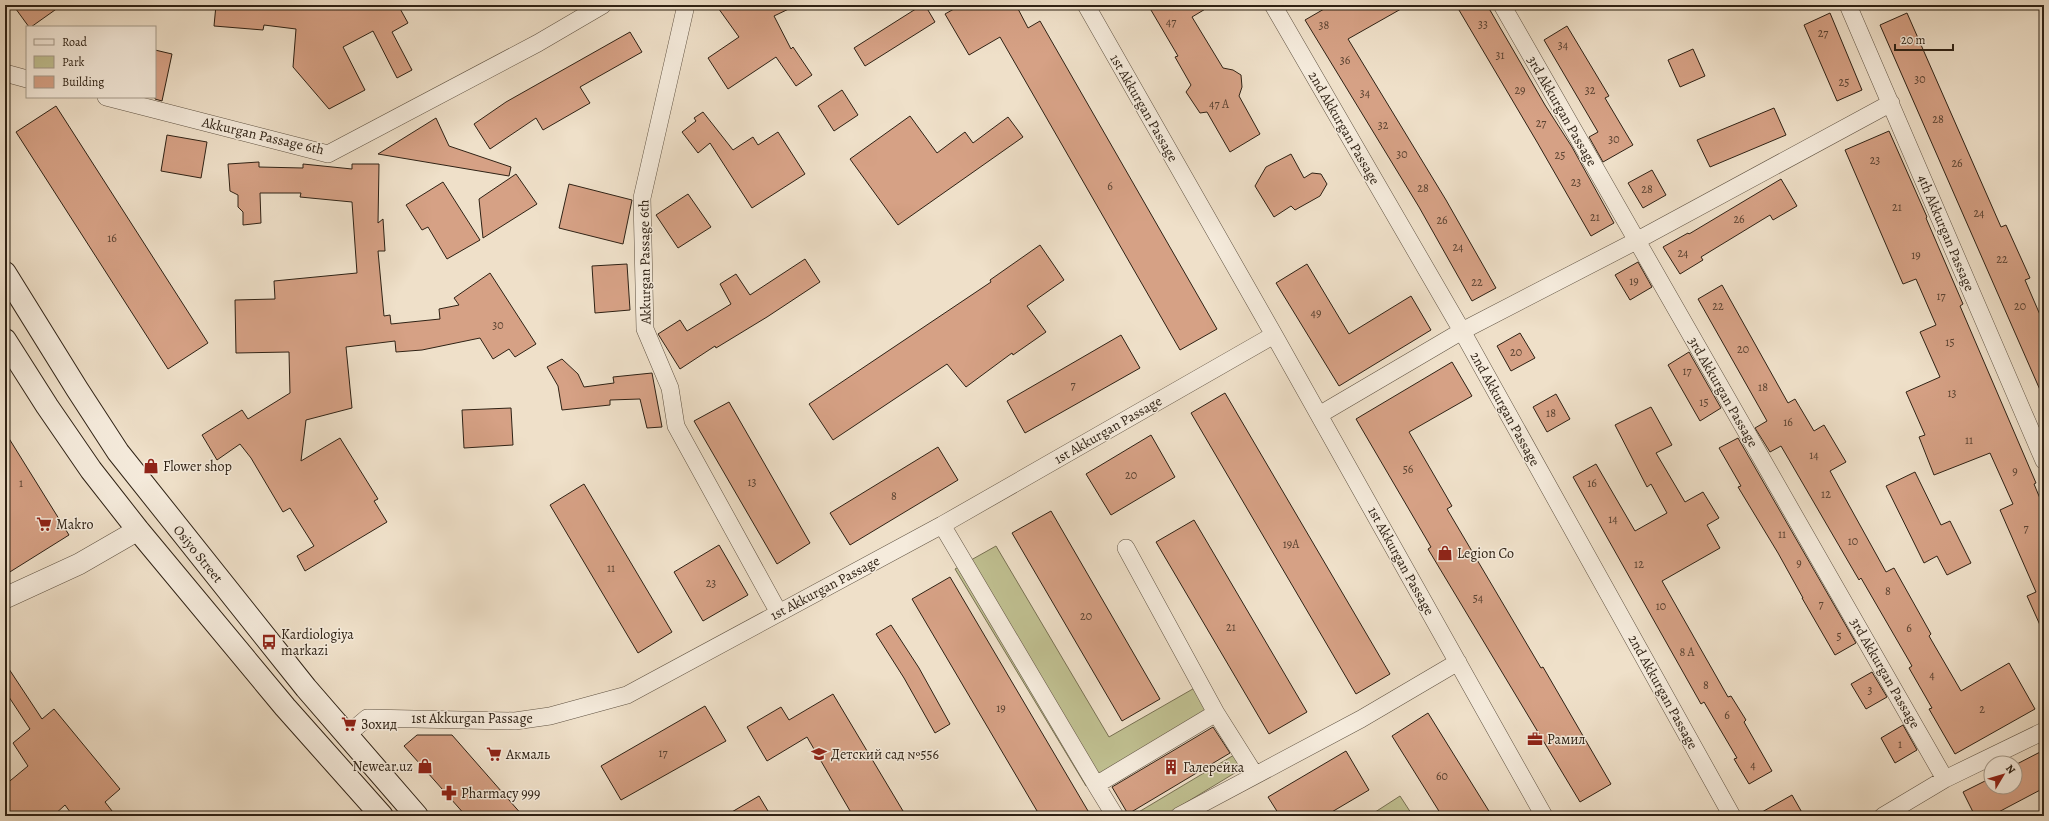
<svg xmlns="http://www.w3.org/2000/svg" width="2049" height="821" viewBox="0 0 2049 821" font-family="Alegreya,serif">
<rect width="100%" height="100%" fill="#efe0c9"/>
<filter id="stains"><feTurbulence type="fractalNoise" baseFrequency=".005" numOctaves="4"/><feColorMatrix values="0 0 0 0 .2 0 0 0 0 .09 0 0 0 0 .02 0 0 0 .5 -.17"/></filter>
<radialGradient id="worn" r=".72"><stop offset=".6" stop-color="#630" stop-opacity="0"/><stop offset="1" stop-color="#630" stop-opacity=".3"/></radialGradient>
<path fill="#c0c091" stroke="#787153" d="M996,546L1109,737L1198,686L1212,711L1086,786L955,569Z
M1234,755L1243,768L1164,816H1132Z
M1400,796L1413,816H1369Z"/>
<path fill="#d6a185" stroke="#2f2215" d="M13,5H62L31,27H29Z
M216,5H398L408,23L392,32L412,70L397,78L373,31L343,47L365,90L329,109L293,67L296,29L264,25L263,30L214,26Z
M716,5H797L774,16L791,49L793,47L812,75L796,86L776,57L728,89L708,58L739,37Z
M922,5H925L935,22L865,66L854,48Z
M961,5H1016L1028,28L1040,21L1217,329L1180,350L1000,37L969,55L945,14Z
M1148,5H1212L1192,17L1223,68L1233,70L1241,75L1242,87L1239,96L1260,134L1230,152L1207,112L1200,113L1186,92L1191,85L1175,57L1178,56Z
M1331,5H1408L1348,39L1446,200L1496,288L1472,301L1419,207L1305,20Z
M1456,5H1487L1545,105L1572,147L1614,223L1591,236L1537,142Z
M1830,13L1862,90L1837,101L1804,25Z
M1907,13L2001,227L2006,225L2030,278L2025,280L2044,324V399L1880,25Z
M1567,26L1609,96L1605,98L1633,145L1603,162L1589,137L1598,132L1544,40Z
M630,32L642,52L580,87L590,103L543,130L536,118L490,149L474,124L506,102Z
M1693,49L1705,76L1680,87L1668,60Z
M155,50L172,54L162,101L155,99Z
M842,90L858,115L834,131L818,106Z
M56,106L208,343L168,369L16,132Z
M1774,108L1786,135L1710,167L1697,140Z
M703,112L733,150L753,137L758,145L778,132L805,174L752,208L710,143L698,153L682,132L696,121L694,118Z
M910,116L937,153L965,132L973,143L1008,117L1023,137L898,225L850,159Z
M436,118L449,146L511,167L509,176L378,154Z
M1889,131L1927,217L1926,218L1963,304L1960,306L2036,483L2034,484L2044,508V634L2027,596L2036,592L2000,510L2013,504L1990,453L1934,475L1919,437L1925,435L1906,392L1940,377L1920,332L1936,325L1916,279L1903,284L1845,150Z
M167,135L207,142L201,178L161,171Z
M1291,154L1304,178L1312,173L1321,174L1327,184L1320,196L1295,210L1291,206L1274,217L1255,186L1266,167Z
M259,162V167L303,168V164L352,169V164H379L378,223L383,219L385,251H378L384,316L390,315L391,324L440,319L439,309L459,305L454,298L490,273L536,344L515,357L509,349L493,359L480,338L422,350L396,352L395,341L346,347L352,408L306,420L301,461L340,438L378,499L374,501L387,522L305,571L297,556L314,546L290,508L283,512L251,458L240,444L217,460L202,435L242,410L248,419L290,393L289,352L236,353L235,300L275,299L274,281L357,273L352,202L300,197L301,193H260L261,223L243,225V212L238,207V195L230,191L228,164Z
M1652,170L1666,195L1643,208L1628,183Z
M516,174L537,204L483,238L479,199Z
M1781,179L1797,206L1773,220L1770,215L1701,257L1703,260L1680,274L1663,247L1688,233L1689,234Z
M443,182L480,240L447,259L428,227L422,230L406,205Z
M569,184L632,200L623,244L559,228Z
M688,194L711,227L678,248L656,215Z
M1040,245L1064,280L1027,306L1046,332L1013,355L1012,353L966,387L947,364L833,440L809,404L991,282L990,280Z
M805,259L820,282L767,317L716,348L715,346L680,369L658,334L680,320L687,331L731,304L720,284L736,274L750,295Z
M1638,262L1652,287L1630,300L1615,275Z
M627,264L630,310L595,313L592,266Z
M1307,264L1349,334L1411,296L1431,330L1339,386L1276,283Z
M1722,285L1788,403L1795,399L1814,431L1824,425L1846,462L1830,471L1886,572L1894,568L1931,634L1929,636L1961,691L2009,663L2035,709L1955,754L1929,709L1932,708L1909,668L1912,666L1861,578L1859,580L1781,446L1770,452L1755,428L1767,421L1698,299Z
M1520,333L1535,358L1511,371L1497,346Z
M1121,335L1140,368L1025,433L1007,401Z
M1689,352L1721,408L1700,421L1668,365Z
M562,359L578,374L584,387L614,383L613,377L652,373L662,427L647,428L640,399L610,400V405L562,410L558,386L547,367Z
M1452,362L1472,396L1409,432L1452,506L1447,509L1541,668L1543,667L1611,784L1580,802L1428,549L1431,547L1356,419Z
M1225,393L1390,674L1356,694L1191,413Z
M1556,394L1570,419L1547,432L1533,407Z
M729,402L810,543L777,564L694,421Z
M1651,407L1672,445L1656,453L1685,502L1703,492L1719,518L1707,525L1720,548L1662,581L1728,697L1731,696L1746,720L1744,722L1772,771L1749,784L1734,759L1737,758L1704,702L1701,704L1573,477L1596,464L1635,531L1667,513L1651,484L1647,487L1615,425Z
M511,408L513,445L464,448L462,410Z
M5,432L69,535L5,575Z
M1151,435L1175,477L1111,515L1086,474Z
M1738,438L1856,643L1835,655L1802,598H1803L1778,553L1738,487L1741,486L1719,448Z
M938,447L958,480L850,545L830,513Z
M1915,472L1941,525L1950,521L1971,563L1947,575L1937,556L1924,563L1886,486Z
M584,484L672,632L638,653L550,505Z
M1051,511L1160,699L1122,721L1012,533Z
M1194,520L1307,712L1269,734L1156,542Z
M719,545L748,595L703,621L674,572Z
M950,577L1091,816H1040L912,599Z
M891,625L919,668L950,724L935,733L904,678L876,634Z
M5,663L42,719L54,709L120,789L105,802L116,816H73L65,805L53,816H5V785L28,766L13,743L30,729L5,691Z
M1872,672L1887,697L1866,709L1851,684Z
M833,694L906,816H853L807,737L767,761L747,727L781,707L789,720Z
M705,706L726,741L621,800L601,766Z
M1428,713L1492,816H1442L1392,736Z
M1903,725L1917,750L1895,763L1881,738Z
M1213,727L1230,753L1128,814L1112,787Z
M417,735H452L523,816H466L404,746Z
M2044,750V788L1991,816H1975L1963,792L1991,778V787H2015V765Z
M1346,751L1369,790L1325,816H1280L1268,797Z
M1792,795L1804,816H1755Z
M759,796L771,816H725Z"/>
<g fill="none" stroke-linecap="round" stroke-linejoin="round">
<g stroke="#5f5242" stroke-width="18">
<path id="minor" d="M686,5L642,198L645,329L670,388L676,426L779,613
M1086,5L1274,335L1544,816
M1273,5L1462,331L1732,816
M1502,5L1945,779
M1848,5L2044,461
M5,73L27,79
M106,97L328,154L538,43L603,5
M1319,415L1462,331L1636,241L1891,103
M942,525L1096,785
M1126,548L1216,713
M347,735L367,718L515,721L550,716L627,695L942,525L1274,335
M1115,816L1096,785L1216,713L1255,775
M1179,816L1361,719L1458,662
M1883,816L1945,779L2044,731"/>
</g>
<g stroke="#5f5242" stroke-width="22">
<path id="tertiary" d="M5,598L79,564L138,530"/>
</g>
<g stroke="#2f2215" stroke-width="24">
<path id="secondary" d="M5,273L77,389L118,452L306,688L417,816
M5,340L47,406L91,470L138,530L285,707L382,816"/>
</g>
<use href="#minor" stroke="#f5ebdc" stroke-width="17"/>
<use href="#tertiary" stroke="#f5ebdc" stroke-width="21"/>
<use href="#secondary" stroke="#f5ebdc" stroke-width="22"/>
</g>
<defs>
<g id="shop-bare" transform="scale(1.2)"><path d="M-5-2.5h2.3a2.7 3.5 0 0 1 5.4 0H5L5.5 6h-11ZM-1.5-2.5h3a1.5 2.3 0 0 0-3 0Z" fill="#8f2418" stroke="#f5ebdc" stroke-width="2.5" paint-order="stroke"/></g>
<g id="supermarket-bare" transform="scale(1.2)"><path d="M-6-5.5h2.5l.6 2H6L4.5 2H-2.5L-4.4-4H-6ZM-1.5 3.2a1.3 1.3 0 1 0 .1 0ZM3 3.2a1.3 1.3 0 1 0 .1 0Z" fill="#8f2418" stroke="#f5ebdc" stroke-width="2.5" paint-order="stroke"/></g>
<g id="bus-bare" transform="scale(1.2)"><path d="M-5-6H5V4H4V6H2V4H-2V6H-4V4H-5ZM-3.5-4V0h7V-4ZM-3.5 1.2v1.5H-2V1.2ZM2 1.2v1.5H3.5V1.2Z" fill="#8f2418" stroke="#f5ebdc" stroke-width="2.5" paint-order="stroke"/></g>
<g id="office-bare" transform="scale(1.2)"><path d="M-6-3h4V-5.5h4V-3h4V5H-6ZM-1-4.5V-3h2v-1.5ZM-6 0V1H6V0Z" fill="#8f2418" stroke="#f5ebdc" stroke-width="2.5" paint-order="stroke"/></g>
<g id="school-bare" transform="scale(1.2)"><path d="M0-5L7-2L0 1L-7-2ZM-4 1L0 2.5L4 1V4Q0 6-4 4Z" fill="#8f2418" stroke="#f5ebdc" stroke-width="2.5" paint-order="stroke"/></g>
<g id="building-bare" transform="scale(1.2)"><path d="M-4-6H4V6H1V3H-1V6H-4ZM-2.5-4.3h1.7v1.8h-1.7ZM.8-4.3h1.7v1.8H.8ZM-2.5-1h1.7V.8h-1.7ZM.8-1h1.7V.8H.8Z" fill="#8f2418" stroke="#f5ebdc" stroke-width="2.5" paint-order="stroke"/></g>
<g id="pharmacy-bare" transform="scale(1.2)"><path d="M-2-6h4v4h4v4h-4v4h-4v-4h-4v-4h4Z" fill="#8f2418" stroke="#f5ebdc" stroke-width="2.5" paint-order="stroke"/></g>
</defs>
<g fill-rule="evenodd">
<use href="#shop-bare" x="151" y="466"/>
<use href="#supermarket-bare" x="44" y="524"/>
<use href="#shop-bare" x="1445" y="553"/>
<use href="#bus-bare" x="269" y="642"/>
<use href="#supermarket-bare" x="349" y="724"/>
<use href="#office-bare" x="1535" y="739"/>
<use href="#supermarket-bare" x="494" y="754"/>
<use href="#school-bare" x="819" y="754"/>
<use href="#shop-bare" x="425" y="766"/>
<use href="#building-bare" x="1171" y="767"/>
<use href="#pharmacy-bare" x="449" y="793"/>
</g>
<g text-anchor="middle" dominant-baseline="central" stroke-width="3" stroke-linejoin="round" paint-order="stroke">
<g font-size="12" fill="#594231">
<text x="1171" y="22">47</text>
<text x="1483" y="24">33</text>
<text x="1324" y="25">38</text>
<text x="1823" y="33">27</text>
<text x="1563" y="45">34</text>
<text x="1500" y="55">31</text>
<text x="1345" y="60">36</text>
<text x="1920" y="79">30</text>
<text x="1844" y="82">25</text>
<text x="1520" y="90">29</text>
<text x="1590" y="90">32</text>
<text x="1365" y="93">34</text>
<text x="1219" y="104">47 А</text>
<text x="1938" y="119">28</text>
<text x="1541" y="123">27</text>
<text x="1383" y="125">32</text>
<text x="1614" y="139">30</text>
<text x="1402" y="154">30</text>
<text x="1560" y="155">25</text>
<text x="1875" y="160">23</text>
<text x="1957" y="163">26</text>
<text x="1576" y="182">23</text>
<text x="1110" y="186">6</text>
<text x="1423" y="188">28</text>
<text x="1647" y="189">28</text>
<text x="1897" y="207">21</text>
<text x="1979" y="213">24</text>
<text x="1595" y="217">21</text>
<text x="1739" y="219">26</text>
<text x="1442" y="220">26</text>
<text x="112" y="238">16</text>
<text x="1458" y="247">24</text>
<text x="1683" y="253">24</text>
<text x="1916" y="255">19</text>
<text x="2002" y="259">22</text>
<text x="1634" y="281">19</text>
<text x="1477" y="282">22</text>
<text x="1941" y="296">17</text>
<text x="1718" y="306">22</text>
<text x="2020" y="306">20</text>
<text x="1316" y="313">49</text>
<text x="498" y="325">30</text>
<text x="1950" y="342">15</text>
<text x="1743" y="349">20</text>
<text x="1516" y="352">20</text>
<text x="1687" y="371">17</text>
<text x="1073" y="385">7</text>
<text x="1763" y="387">18</text>
<text x="1952" y="393">13</text>
<text x="1704" y="402">15</text>
<text x="1551" y="413">18</text>
<text x="1788" y="422">16</text>
<text x="1969" y="440">11</text>
<text x="1814" y="455">14</text>
<text x="1408" y="469">56</text>
<text x="2015" y="471">9</text>
<text x="1131" y="475">20</text>
<text x="752" y="482">13</text>
<text x="21" y="483">1</text>
<text x="1592" y="483">16</text>
<text x="1826" y="494">12</text>
<text x="894" y="496">8</text>
<text x="1613" y="519">14</text>
<text x="2026" y="528">7</text>
<text x="1782" y="534">11</text>
<text x="1853" y="541">10</text>
<text x="1291" y="544">19А</text>
<text x="1799" y="563">9</text>
<text x="1639" y="564">12</text>
<text x="611" y="568">11</text>
<text x="711" y="583">23</text>
<text x="1888" y="591">8</text>
<text x="1478" y="598">54</text>
<text x="1821" y="604">7</text>
<text x="1661" y="606">10</text>
<text x="1086" y="616">20</text>
<text x="1231" y="627">21</text>
<text x="1909" y="628">6</text>
<text x="1839" y="636">5</text>
<text x="1687" y="652">8 А</text>
<text x="1932" y="675">4</text>
<text x="1706" y="685">8</text>
<text x="1870" y="690">3</text>
<text x="1001" y="708">19</text>
<text x="1982" y="709">2</text>
<text x="1727" y="715">6</text>
<text x="1900" y="744">1</text>
<text x="663" y="753">17</text>
<text x="1753" y="765">4</text>
<text x="1442" y="776">60</text>
</g>
<g font-size="14" fill="#2f2215" stroke="#f5ebdc">
<text transform="translate(1144 108) rotate(60)">1st Akkurgan Passage</text>
<text transform="translate(1562 111) rotate(60)">3rd Akkurgan Passage</text>
<text transform="translate(1344 128) rotate(60)">2nd Akkurgan Passage</text>
<text transform="translate(263 136) rotate(13)">Akkurgan Passage 6th</text>
<text transform="translate(1946 233) rotate(67)">4th Akkurgan Passage</text>
<text transform="translate(645 262) rotate(-91)">Akkurgan Passage 6th</text>
<text transform="translate(1723 392) rotate(60)">3rd Akkurgan Passage</text>
<text transform="translate(1505 409) rotate(61)">2nd Akkurgan Passage</text>
<text transform="translate(1108 430) rotate(-30)">1st Akkurgan Passage</text>
<text transform="translate(198 554) rotate(51)">Osiyo Street</text>
<text transform="translate(1401 561) rotate(61)">1st Akkurgan Passage</text>
<text transform="translate(825 588) rotate(-28)">1st Akkurgan Passage</text>
<text transform="translate(1885 673) rotate(60)">3rd Akkurgan Passage</text>
<text transform="translate(1663 692) rotate(61)">2nd Akkurgan Passage</text>
<text x="472" y="718">1st Akkurgan Passage</text>
</g>
<g font-size="14" fill="#2f2215" stroke="#f5ebdc" text-anchor="start">
<text x="163" y="466">Flower shop</text>
<text x="56" y="524">Makro</text>
<text x="1457" y="553">Legion Co</text>
<text x="281" y="634">Kardiologiya<tspan x="281" dy="16">markazi</tspan></text>
<text x="361" y="724">Зохид</text>
<text x="1547" y="739">Рамил</text>
<text x="506" y="754">Акмаль</text>
<text x="831" y="754">Детский сад №556</text>
<text x="413" y="766" text-anchor="end">Newear.uz</text>
<text x="1183" y="767">Галерейка</text>
<text x="461" y="793">Pharmacy 999</text>
</g>
</g>
<rect width="2049" height="821" fill="none" stroke="#efe0c9" stroke-width="20"/>
<rect x="6" y="6" width="2037" height="809" fill="none" stroke="#2f2215" stroke-width="2"/>
<rect x="10" y="10" width="2029" height="801" fill="none" stroke="#2f2215"/>
<rect x="26" y="26" width="130" height="72" fill="#f5ebdc" stroke="#a69b8c"/>
<rect x="34" y="39" width="20" height="6" fill="#f5ebdc" stroke="#a69b8c"/>
<text x="62" y="46" font-size="12" fill="#2f2215">Road</text>
<rect x="34" y="56" width="20" height="12" fill="#c0c091" stroke="#a69b8c"/>
<text x="62" y="66" font-size="12" fill="#2f2215">Park</text>
<rect x="34" y="76" width="20" height="12" fill="#d6a185" stroke="#a69b8c"/>
<text x="62" y="86" font-size="12" fill="#2f2215">Building</text>
<g transform="translate(2003 775) rotate(52)"><circle r="19" fill="#f5ebdc" stroke="#a69b8c"/>
<path d="M0-3L7 15L0 10L-7 15Z" fill="#8f2418"/>
<text y="-6" font-size="11" font-weight="bold" text-anchor="middle" fill="#2f2215">N</text>
</g>
<path d="M1895 44v6h58v-6" fill="none" stroke="#2f2215" stroke-width="2"/>
<text x="1901" y="44" font-size="12" fill="#2f2215" stroke="#f5ebdc" stroke-width="3" paint-order="stroke">20 m</text>
<rect width="100%" height="100%" filter="url(#stains)"/>
<rect width="100%" height="100%" fill="url(#worn)"/>
</svg>
